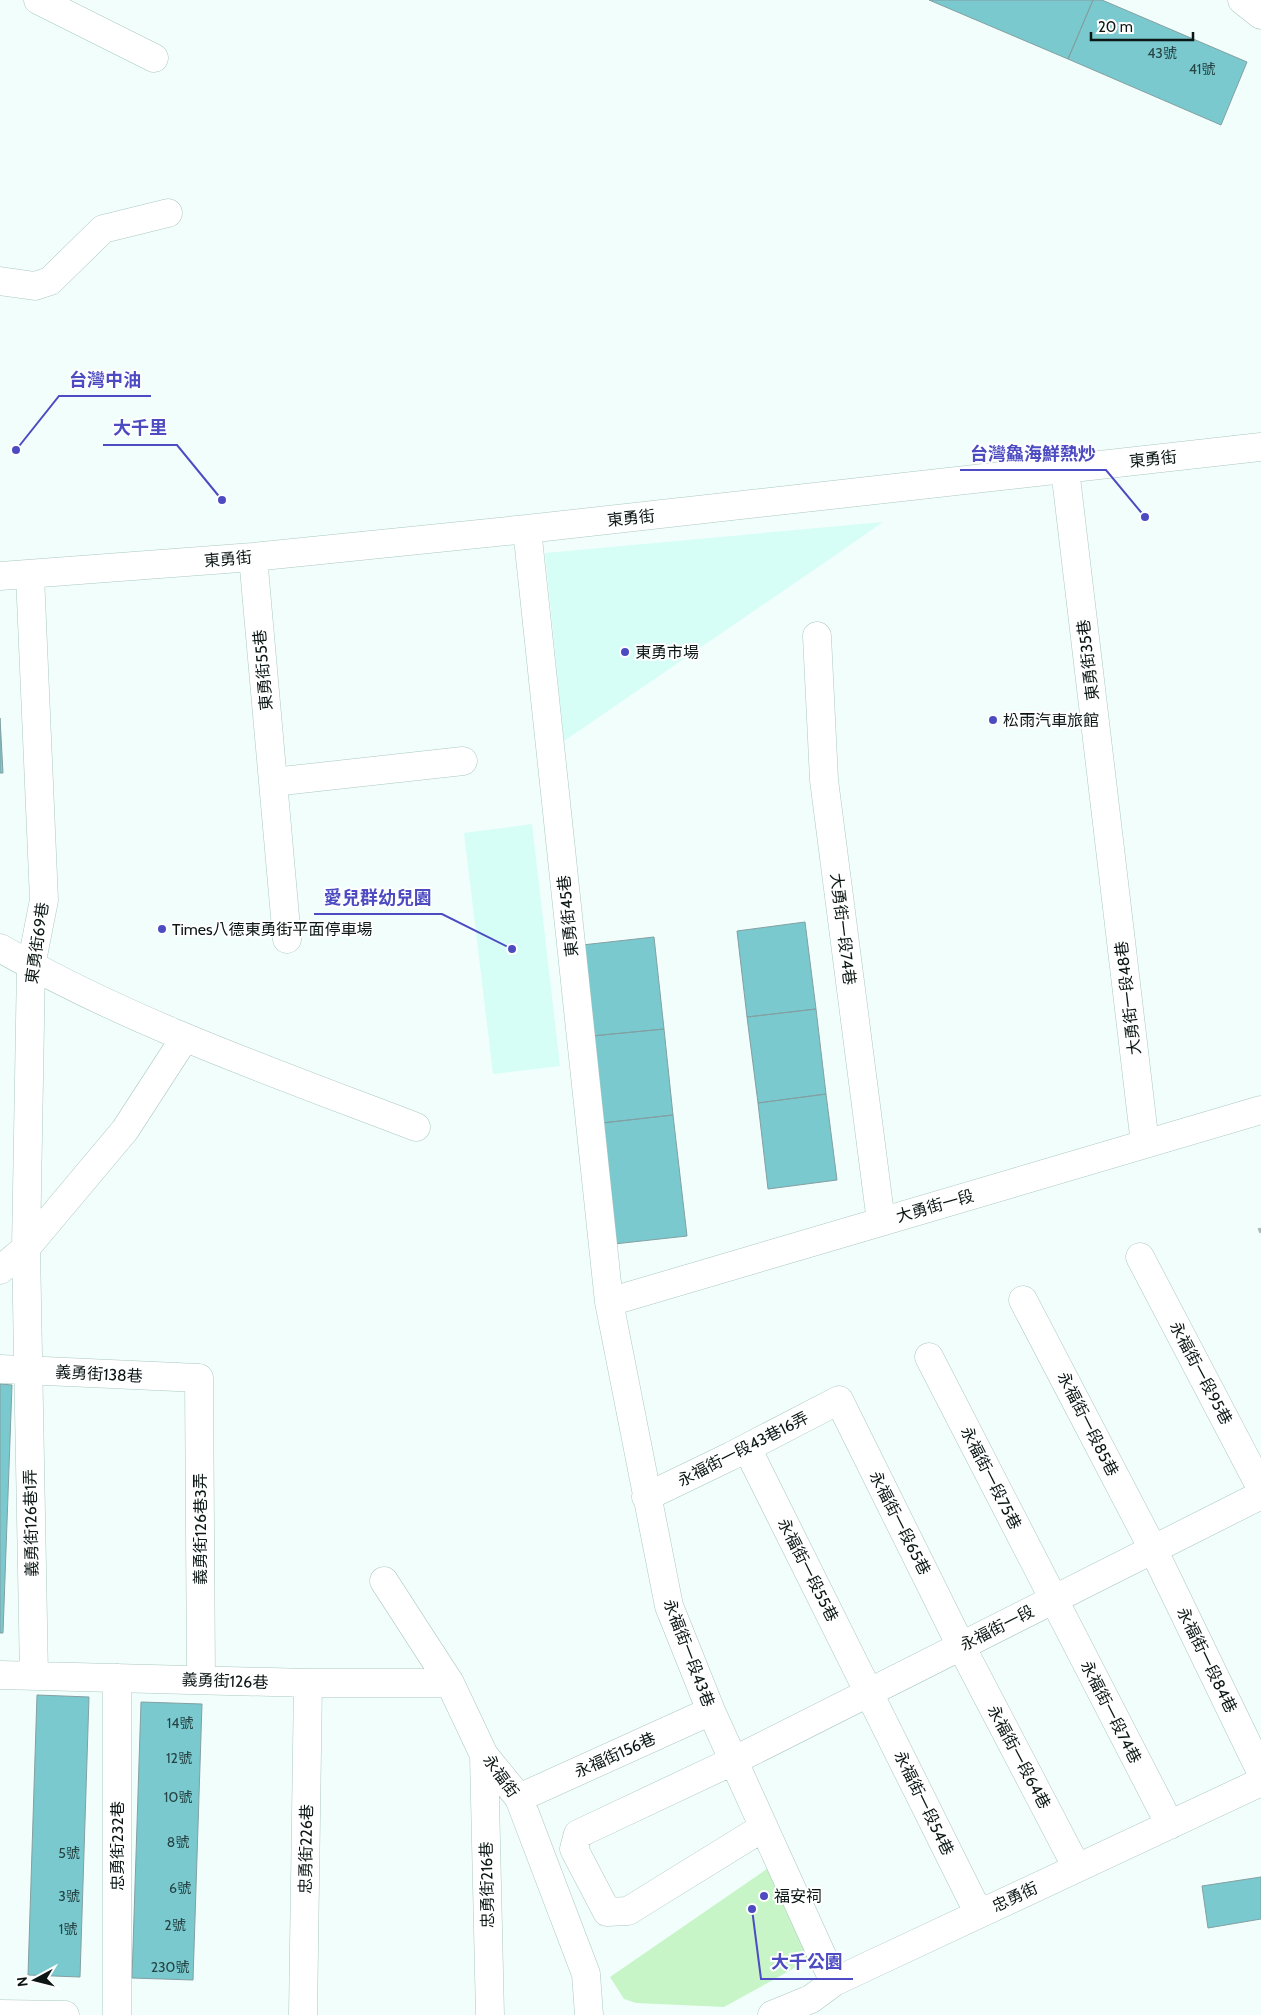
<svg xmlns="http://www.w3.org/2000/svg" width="1261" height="2015" viewBox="0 0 1261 2015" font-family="Cabin,'Noto Sans TC',sans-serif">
<rect width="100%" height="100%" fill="#f2fefb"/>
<path fill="#d6fef6" d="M883,522L824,563L564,741L545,553Z
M532,824L560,1066L493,1074L464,833Z"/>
<path fill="#c8f5c7" d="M774,1864L814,1953L800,1965L724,2007L636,2003L624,1999L610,1977Z"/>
<path fill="#79c9cf" stroke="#83a0a2" d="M929,0H1093L1068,59Z
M1093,0H1102L1247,62L1221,125L1068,59Z
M0,718L3,773H0Z
M805,922L816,1009L747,1017L737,931Z
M654,937L664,1029L592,1036L582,945Z
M816,1009L826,1094L758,1103L747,1017Z
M664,1029L673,1115L602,1123L592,1036Z
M826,1094L837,1180L768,1189L758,1103Z
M673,1115L687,1236L614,1244L602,1123Z
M0,1384L12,1385L3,1633H0Z
M37,1695L89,1697L80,1977L28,1975Z
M141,1702L202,1704L193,1980L132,1978Z
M1261,1877V1919L1208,1928L1202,1886Z"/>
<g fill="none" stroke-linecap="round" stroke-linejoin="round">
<g stroke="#abc8c2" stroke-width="29">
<path id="minor" d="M38,0L154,58
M1242,0L1261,15
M0,281L35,286L50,281L103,229L168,213
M1065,469L1145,1144
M527,529L609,1302L669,1606L711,1711L834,1982
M253,557L287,939
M30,575L44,900L31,966L26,1248L34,1676
M0,576L253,557L527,529L1261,447
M817,636L824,780L881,1222
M273,782L463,761
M0,948C131,1023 275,1073 416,1127
M1140,1257L1261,1488
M0,1270L26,1248L125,1130L184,1039
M1023,1300L1153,1549L1261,1772
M609,1302L1261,1110
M929,1357L1170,1825
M0,1369L199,1378L201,1680
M747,1448L979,1914
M646,1497L731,1456L839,1400L961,1646L1077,1868
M384,1581L450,1683L484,1755L519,1798L586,1974L589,2015
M0,1675L308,1683H450
M484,1755L490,2015
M519,1798L711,1711
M764,1827L628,1911L607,1912L574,1849L578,1834L733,1761L1261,1495
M0,2014L65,2015
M117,2015V1678
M303,2015L308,1683
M772,2015L811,1999L834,1982L853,1973L1261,1782"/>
</g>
<path stroke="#acb8b5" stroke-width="3" stroke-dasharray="5 2.5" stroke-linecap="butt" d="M1259,1228L1261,1233"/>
<use href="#minor" stroke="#fff" stroke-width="28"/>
</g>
<g fill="#4c4bc1" stroke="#fff" stroke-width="2">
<circle cx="625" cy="652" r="5"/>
<circle cx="993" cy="720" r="5"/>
<circle cx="162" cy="929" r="5"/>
<circle cx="764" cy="1896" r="5"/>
</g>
<g text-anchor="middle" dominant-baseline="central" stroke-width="4" stroke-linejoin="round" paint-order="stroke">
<g font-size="14" fill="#274444">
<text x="1162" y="53">43號</text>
<text x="1202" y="69">41號</text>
<text x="180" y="1723">14號</text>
<text x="179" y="1758">12號</text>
<text x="178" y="1797">10號</text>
<text x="178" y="1842">8號</text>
<text x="69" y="1853">5號</text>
<text x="180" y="1888">6號</text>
<text x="69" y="1896">3號</text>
<text x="175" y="1925">2號</text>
<text x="68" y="1929">1號</text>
<text x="170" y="1967">230號</text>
</g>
<g font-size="16" fill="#0c1715" stroke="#fff">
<text transform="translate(1153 459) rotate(-6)">東勇街</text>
<text transform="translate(631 518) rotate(-6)">東勇街</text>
<text transform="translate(228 559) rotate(-5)">東勇街</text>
<text transform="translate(1088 660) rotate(-97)">東勇街35巷</text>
<text transform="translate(263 670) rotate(-95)">東勇街55巷</text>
<text transform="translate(568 916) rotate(-96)">東勇街45巷</text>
<text transform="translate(843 929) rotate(83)">大勇街一段74巷</text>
<text transform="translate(37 943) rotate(-82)">東勇街69巷</text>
<text transform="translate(1128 998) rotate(-97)">大勇街一段48巷</text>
<text transform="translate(935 1206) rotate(-16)">大勇街一段</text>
<text transform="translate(1201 1373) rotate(62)">永福街一段95巷</text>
<text transform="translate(99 1374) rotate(3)">義勇街138巷</text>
<text transform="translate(1088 1424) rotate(63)">永福街一段85巷</text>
<text transform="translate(743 1449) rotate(-27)">永福街一段43巷16弄</text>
<text transform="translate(991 1478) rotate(63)">永福街一段75巷</text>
<text transform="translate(31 1523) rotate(-91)">義勇街126巷1弄</text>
<text transform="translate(900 1523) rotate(63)">永福街一段65巷</text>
<text transform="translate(200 1529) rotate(-90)">義勇街126巷3弄</text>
<text transform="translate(808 1570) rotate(63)">永福街一段55巷</text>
<text transform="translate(997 1628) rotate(-27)">永福街一段</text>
<text transform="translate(689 1653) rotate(69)">永福街一段43巷</text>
<text transform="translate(1207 1660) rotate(64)">永福街一段84巷</text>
<text transform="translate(225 1681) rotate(2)">義勇街126巷</text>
<text transform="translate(1111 1712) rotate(63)">永福街一段74巷</text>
<text transform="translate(615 1755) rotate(-24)">永福街156巷</text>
<text transform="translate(1019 1757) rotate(62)">永福街一段64巷</text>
<text transform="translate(501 1776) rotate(54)">永福街</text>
<text transform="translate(924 1803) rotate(64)">永福街一段54巷</text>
<text transform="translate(117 1846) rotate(-90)">忠勇街232巷</text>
<text transform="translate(306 1849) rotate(-89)">忠勇街226巷</text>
<text transform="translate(487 1885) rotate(-91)">忠勇街216巷</text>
<text transform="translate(1015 1897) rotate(-25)">忠勇街</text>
</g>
<g font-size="16" fill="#0c1715" stroke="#fff" text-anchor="start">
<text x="635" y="652">東勇市場</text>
<text x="1003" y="720">松雨汽車旅館</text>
<text x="172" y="929">Times八德東勇街平面停車場</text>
<text x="774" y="1896">福安祠</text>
</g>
</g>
<path fill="none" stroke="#4c4bc1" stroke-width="2" d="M16 450L59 396H151M222 500L177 445H103M1145 517L1106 470H960M512 949L442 914H314M752 1909L761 1979H853"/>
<g fill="#4c4bc1" stroke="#fff" stroke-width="2">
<circle cx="16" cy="450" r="5"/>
<circle cx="222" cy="500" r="5"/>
<circle cx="1145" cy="517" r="5"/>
<circle cx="512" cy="949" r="5"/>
<circle cx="752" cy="1909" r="5"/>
</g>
<g font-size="18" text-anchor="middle" font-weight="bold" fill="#4c4bc1" stroke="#fff" stroke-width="4" stroke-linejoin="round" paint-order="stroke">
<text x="105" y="386">台灣中油</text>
<text x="140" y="434">大千里</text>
<text x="1033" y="460">台灣鱻海鮮熱炒</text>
<text x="378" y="904">愛兒群幼兒園</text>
<text x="807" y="1968">大千公園</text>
</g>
<g transform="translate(35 1980) rotate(263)" stroke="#ffffff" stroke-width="4" paint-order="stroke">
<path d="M0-4L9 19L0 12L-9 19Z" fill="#0c1715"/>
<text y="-8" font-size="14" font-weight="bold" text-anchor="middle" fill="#0c1715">N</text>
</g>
<path d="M1091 32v8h102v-8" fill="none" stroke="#0c1715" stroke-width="2.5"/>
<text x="1098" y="32" font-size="15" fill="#0c1715" stroke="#ffffff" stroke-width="4" paint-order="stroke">20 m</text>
</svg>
